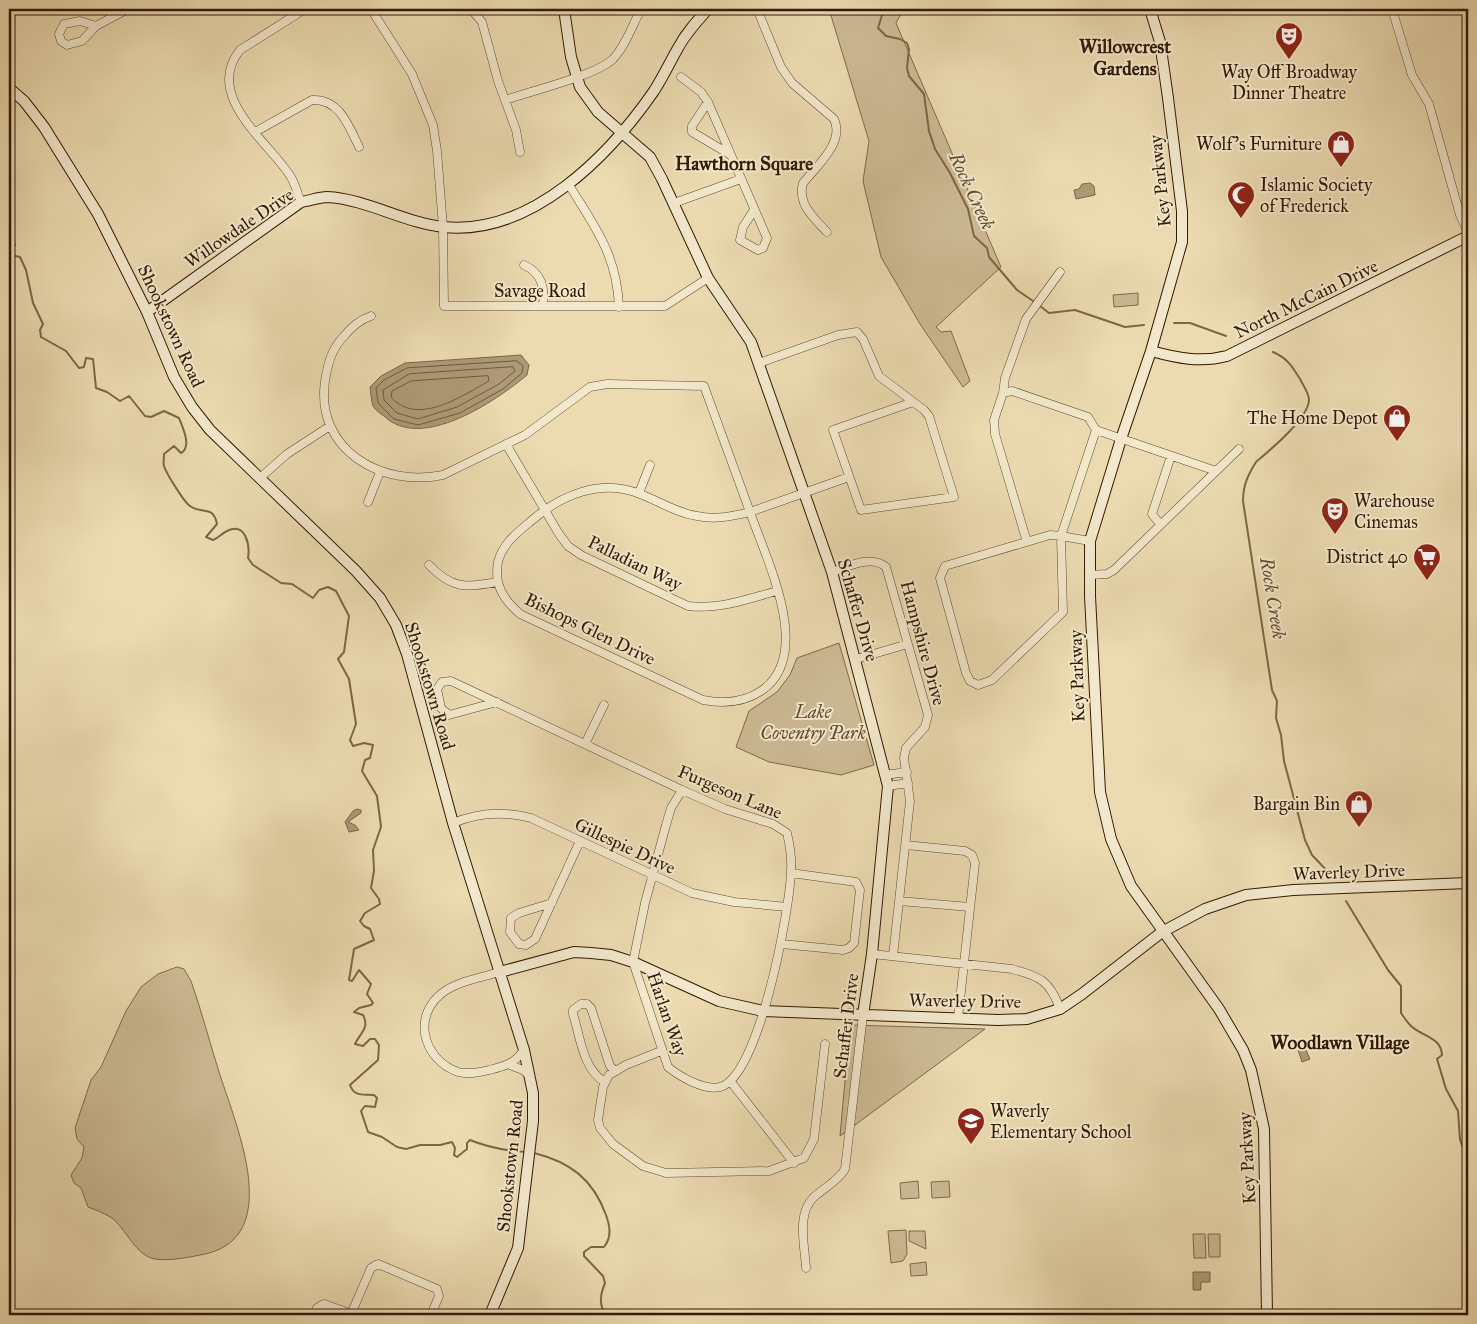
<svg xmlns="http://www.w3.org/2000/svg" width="1477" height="1324" viewBox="0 0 1477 1324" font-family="'IM FELL Great Primer',serif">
<rect width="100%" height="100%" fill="#ecdbb1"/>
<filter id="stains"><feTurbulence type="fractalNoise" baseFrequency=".004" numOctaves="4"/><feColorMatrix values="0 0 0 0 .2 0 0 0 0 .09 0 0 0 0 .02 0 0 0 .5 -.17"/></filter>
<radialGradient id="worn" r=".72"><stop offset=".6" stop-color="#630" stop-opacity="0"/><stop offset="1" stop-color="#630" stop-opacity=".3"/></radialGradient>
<path fill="#ccba94" stroke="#7f6a4c" d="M829,9H904L896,23L1001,267L936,327L941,332L951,331L970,381L963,387L920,324L881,257L863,181L869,141Z
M1138,293V305L1114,307L1113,295Z
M839,643L874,765L841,775L769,762L736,747L749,711L777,692L790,675L797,658Z
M177,967L184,969L191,981C202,1012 210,1044 220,1075C237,1128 286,1241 200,1255C186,1258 168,1261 155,1259C136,1256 126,1229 112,1218C104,1213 96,1210 88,1207L81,1188L74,1183L71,1175L82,1158L84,1147L77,1139L75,1128L91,1080L101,1067L126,1011L141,987L158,974Z
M850,1025L985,1029L840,1136Z
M918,1181L919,1198L901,1199L900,1183Z
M949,1181L950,1197L932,1198L931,1182Z
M906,1230L907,1254L903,1261L891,1263L888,1231Z
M909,1231H925L926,1249L909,1241Z
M1193,1234H1205L1206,1258H1194Z
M1208,1234H1220V1257H1209Z
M926,1262L927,1275L911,1276L910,1264Z"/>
<path fill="#ad9976" stroke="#7c6648" d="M1090,183L1094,186L1095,195L1076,199L1074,190L1079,189L1082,184Z
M521,355L529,365L527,375C496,401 421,452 384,416C381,414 375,410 373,406C371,401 371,392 370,387L381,376L405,363Z
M357,809L361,810V813L348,822L355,825L359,830L349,832L345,822L353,811Z
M1305,1048L1310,1059L1302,1062L1298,1050Z
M1193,1272H1210V1282H1201V1290H1193Z"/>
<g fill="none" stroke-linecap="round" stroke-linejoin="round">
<path stroke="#70593d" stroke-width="1" d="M517,361L523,366L522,373L503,389L460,413L418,425L394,419L378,403L376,388L384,380L407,368Z
M513,367L515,371L499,384L457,407L418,419L397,413L384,400L383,390L409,374Z
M488,376L489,381C462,396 417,427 391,397L392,391L411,381Z"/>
<path stroke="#7c6648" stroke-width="2" d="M881,9L883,12L878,28L886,36L900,39L907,43L909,49L907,68L909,76L924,94L929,131L935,149L950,173L968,209L974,236L987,248L989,257L1017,290L1036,303
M9,228L15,245L9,251L10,255L20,257L26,270L33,303L43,324L40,330L41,337L66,351L79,368L84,367L86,358L93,359L96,388L107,392L120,401L129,396L145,416L151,417L164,411L179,418C183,428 192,447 181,453L174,446L164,454C164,458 163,462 164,466C166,473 184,502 190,506C202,515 213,504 217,524L206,537L213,540C219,538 222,533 227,531C246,521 250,546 248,558L253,565L281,583L292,584L313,598L319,590L328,587L336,591L349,616L344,652L338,659L349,679L356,724L350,740L353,746L364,743L373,745L370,758L365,760L362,771L377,796L381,827L373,850L374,871L371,888L379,899L380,904L365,913L360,921L364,926L370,929L374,940L354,949L349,980L352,981L359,970L371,984L367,994L373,1003L371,1005L359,1008L354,1012L363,1015C370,1028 360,1033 355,1044L363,1046L370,1039H375L379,1045L378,1060L350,1085C354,1097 363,1094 374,1095L377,1098L375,1107L365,1106L361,1111L368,1132L382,1137L397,1147L406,1149L420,1145H440L452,1142L455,1148L454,1155L457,1157L467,1149V1143L470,1140C487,1147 508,1151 527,1152
M1040,306L1049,313L1075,310L1125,327L1144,325
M1174,323H1190L1226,336
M1273,352C1287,358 1292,366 1300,379C1303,385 1309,393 1309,400C1308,419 1270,450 1256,462C1248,475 1243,485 1243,501L1272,690L1277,701L1276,718L1281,735L1284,761L1305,840L1312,855L1331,875
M1346,901L1388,970L1401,986V1013C1404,1017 1407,1022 1411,1026C1423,1037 1441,1037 1442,1055L1437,1059L1446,1089L1458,1111L1460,1140L1468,1160
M534,1153C570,1162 593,1179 606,1215C610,1226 612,1237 604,1247H591L584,1252V1256L603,1276L605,1283C600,1295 599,1303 605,1315
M1468,1193L1466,1213L1468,1235
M498,1315L502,1309"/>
<g stroke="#604a2f" stroke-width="9">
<path id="street" d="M371,9L412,74L433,125L437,151L443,227L444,306H665L708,278
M471,9L482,22L498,81L516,130L520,152
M757,9L781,67L792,83L834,119C845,142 817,166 803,183C797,204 814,218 827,232
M1392,9L1412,75L1429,104L1460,215L1468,232
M96,26L80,21L64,24L59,34L61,41L67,45L82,41L96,26L128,9
M681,77L701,92L708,102L767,238L763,248L758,250L740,240L743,227L754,210
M505,100C531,91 595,76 613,59C625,47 633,24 641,9
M708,102L692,126V132L731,155
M255,132L312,100C339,98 349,126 359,147
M569,185C595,227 617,255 619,307
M301,202C297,193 295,182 289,174C266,140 204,95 240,50L305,9
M674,203L741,179
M524,265C542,273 545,288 543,306
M371,316C359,320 352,327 344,336C331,350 328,363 325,381C315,450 382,488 443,475L525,435L590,387L607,384L704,386L750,512C732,516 716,520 697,516C676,513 659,501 640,494C601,478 561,495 531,521C518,532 502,544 498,562C494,585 503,599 520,614L703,700C724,704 743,703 761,691C815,655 766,559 750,512L849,477
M759,363L838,335L857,332L863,339L879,376L924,410L929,416L954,497L861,510L833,430L913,402
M1003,393L1005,378L1026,319L1060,272
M506,444L559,534L568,546L581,555L688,606C719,610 747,599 777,591
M260,478L287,454L330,426
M639,493L650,465
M368,502L380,472
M1160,524L1152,514L1171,456
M1090,541L1061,536L1063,612L992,680L978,685L970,681L966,673L940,578L945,566L1050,535L1061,536L1096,430
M1027,542L995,434L994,420L1003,393L1012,391L1088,417L1096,430L1216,471
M429,565C452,589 466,588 497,582
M832,572C848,567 871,554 886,567L928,715L925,727L906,748L904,758L910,801L893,956
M1089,575L1107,574L1114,570L1239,449
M856,659L908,644
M497,702L449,715L441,708L437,689L442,682L451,681L682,790L725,809L773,824L787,833C790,846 792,858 791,871C790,909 759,1078 720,1087C704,1091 679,1076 668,1067L633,962L645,903L666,825L671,808L682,790
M585,744L604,705
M885,775L907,772
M888,786L908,783
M453,823C479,812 504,811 531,818L692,893L734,902L787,907
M906,845L965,851L972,855L975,863L958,1018
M899,901L970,907
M552,903L519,913L511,918L510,932L519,944L526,945L535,939L580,841
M782,944L843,950L849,948L854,943L860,890L856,882L791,873
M872,954L1012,969C1040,976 1050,981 1060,1009
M500,972C482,977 460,981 445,991C411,1014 422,1059 458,1072C468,1075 480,1072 489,1070C505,1066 514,1064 524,1050
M661,1051L626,1065L609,1075L603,1087L598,1120L600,1128L613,1144L643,1166L666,1173L769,1171L804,1158L814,1139L825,1044
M510,1065L523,1070L530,1076
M605,1082C583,1070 580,1036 573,1014V1010L581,1004H587L591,1008L610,1066L615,1071
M731,1082L794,1163
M806,1268C805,1248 796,1213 814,1197C824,1188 838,1181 845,1169L863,1015
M351,1314L371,1268L378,1264L437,1289L439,1296L431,1315
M313,1315L317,1308L324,1304L355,1315"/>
</g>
<g stroke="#321904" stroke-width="12">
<path id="secondary" d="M564,9L571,57L580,87L598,112L650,157L662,179L708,278L751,342L832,572L888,786L872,954L863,1015
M1150,9L1160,42L1168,98L1182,211V242L1151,351L1121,439L1090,541V596L1100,792L1111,839L1131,886L1219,1009L1243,1050L1251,1070L1264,1129L1267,1315
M9,88L24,101L44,127L98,214L147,312L174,377L192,407L210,430L356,571L380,598L396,625L407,654L453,823L524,1050L533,1093V1121L518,1248L490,1315
M147,312L301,202C309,201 319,197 327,197C367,199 404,223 444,227C531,236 609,156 654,91C663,77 670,62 678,48C686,33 697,21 708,9
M1151,351C1177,358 1200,363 1227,356L1468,236
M500,972L574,952L591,953L611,955L633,962L719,1001L763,1011L998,1020L1027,1019L1060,1009L1082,994L1162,932L1205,909L1246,895L1293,890L1468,883"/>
</g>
<use href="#street" stroke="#f3e8cc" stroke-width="8"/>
<use href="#secondary" stroke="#f3e8cc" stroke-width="10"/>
</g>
<defs>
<g id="theatre-pin" transform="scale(1.4375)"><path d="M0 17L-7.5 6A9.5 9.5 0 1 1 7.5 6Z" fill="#8f2418" stroke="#f3e8cc"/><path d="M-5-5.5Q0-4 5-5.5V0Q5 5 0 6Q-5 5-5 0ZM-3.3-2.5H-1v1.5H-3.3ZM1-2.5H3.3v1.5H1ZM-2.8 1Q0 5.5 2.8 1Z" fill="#fff"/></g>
<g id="shop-pin" transform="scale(1.4375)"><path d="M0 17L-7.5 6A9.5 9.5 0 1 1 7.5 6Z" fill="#8f2418" stroke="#f3e8cc"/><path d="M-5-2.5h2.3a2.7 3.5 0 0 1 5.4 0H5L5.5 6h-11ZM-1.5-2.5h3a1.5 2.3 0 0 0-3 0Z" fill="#fff"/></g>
<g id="mosque-pin" transform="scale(1.4375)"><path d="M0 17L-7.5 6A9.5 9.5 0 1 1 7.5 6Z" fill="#8f2418" stroke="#f3e8cc"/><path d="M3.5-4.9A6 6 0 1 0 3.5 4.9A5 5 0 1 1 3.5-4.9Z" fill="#fff"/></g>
<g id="supermarket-pin" transform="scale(1.4375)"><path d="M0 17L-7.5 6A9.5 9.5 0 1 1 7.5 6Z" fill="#8f2418" stroke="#f3e8cc"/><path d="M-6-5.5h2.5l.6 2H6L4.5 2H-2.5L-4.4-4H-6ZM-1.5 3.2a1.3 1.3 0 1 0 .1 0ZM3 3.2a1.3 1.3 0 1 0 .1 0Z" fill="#fff"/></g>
<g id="school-pin" transform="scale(1.4375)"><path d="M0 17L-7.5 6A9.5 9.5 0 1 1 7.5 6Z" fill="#8f2418" stroke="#f3e8cc"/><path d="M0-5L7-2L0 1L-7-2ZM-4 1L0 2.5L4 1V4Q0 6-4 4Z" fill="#fff"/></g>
</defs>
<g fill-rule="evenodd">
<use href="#theatre-pin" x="1289" y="36"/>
<use href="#shop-pin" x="1341" y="144"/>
<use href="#mosque-pin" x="1241" y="195"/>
<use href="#shop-pin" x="1397" y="418"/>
<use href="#theatre-pin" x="1335" y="511"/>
<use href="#supermarket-pin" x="1427" y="557"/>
<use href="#shop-pin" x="1359" y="804"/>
<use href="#school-pin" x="971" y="1121"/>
</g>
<g text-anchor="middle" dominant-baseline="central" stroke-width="4" stroke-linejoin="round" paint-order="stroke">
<g font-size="18" fill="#321904" stroke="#f3e8cc" text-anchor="end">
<text x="1289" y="72" text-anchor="middle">Way Off Broadway<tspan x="1289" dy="21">Dinner Theatre</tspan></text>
<text x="1322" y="144">Wolf's Furniture</text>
<text x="1260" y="185" text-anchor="start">Islamic Society<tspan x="1260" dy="21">of Frederick</tspan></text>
<text x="1378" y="418">The Home Depot</text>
<text x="1354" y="501" text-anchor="start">Warehouse<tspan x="1354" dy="21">Cinemas</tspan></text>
<text x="1408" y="557">District 40</text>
<text x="1340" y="804">Bargain Bin</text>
<text x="990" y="1111" text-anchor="start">Waverly<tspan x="990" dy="21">Elementary School</tspan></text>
</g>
<g font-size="18" fill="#321904" stroke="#f3e8cc">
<text transform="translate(1160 181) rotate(-96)">Key Parkway</text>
<text transform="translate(239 228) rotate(-34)">Willowdale Drive</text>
<text x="540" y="291">Savage Road</text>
<text transform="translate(1306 299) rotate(-26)">North McCain Drive</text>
<text transform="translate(171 326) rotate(65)">Shookstown Road</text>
<text transform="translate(635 563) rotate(26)">Palladian Way</text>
<text transform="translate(858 610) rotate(74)">Schaffer Drive</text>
<text transform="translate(590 629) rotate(26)">Bishops Glen Drive</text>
<text transform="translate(923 643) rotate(75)">Hampshire Drive</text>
<text transform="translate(1077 676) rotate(-92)">Key Parkway</text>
<text transform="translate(430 686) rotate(73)">Shookstown Road</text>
<text transform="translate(730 792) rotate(23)">Furgeson Lane</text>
<text transform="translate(625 846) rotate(25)">Gillespie Drive</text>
<text transform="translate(1349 872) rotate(-2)">Waverley Drive</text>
<text transform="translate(965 1001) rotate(1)">Waverley Drive</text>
<text transform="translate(667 1014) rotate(71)">Harlan Way</text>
<text transform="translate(846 1026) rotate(-83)">Schaffer Drive</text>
<text transform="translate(1247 1158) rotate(-93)">Key Parkway</text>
<text transform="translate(510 1166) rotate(-84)">Shookstown Road</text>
</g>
<g font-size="18" font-style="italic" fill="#60492f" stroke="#f3e8cc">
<text x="813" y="712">Lake<tspan x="813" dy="21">Coventry Park</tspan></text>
</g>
<g font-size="19" font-weight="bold" fill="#321904" stroke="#f3e8cc">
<text x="1125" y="46">Willowcrest<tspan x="1125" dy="22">Gardens</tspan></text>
<text x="744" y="163">Hawthorn Square</text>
<text x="1340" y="1042">Woodlawn Village</text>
</g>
<g font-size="19" font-style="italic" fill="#634c32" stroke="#f3e8cc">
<text transform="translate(972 191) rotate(65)">Rock Creek</text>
<text transform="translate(1273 598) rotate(81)">Rock Creek</text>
</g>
</g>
<rect width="1477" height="1324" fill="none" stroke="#ecdbb1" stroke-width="30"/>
<rect x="10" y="10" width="1457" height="1304" fill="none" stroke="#321904" stroke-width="2.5"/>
<rect x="15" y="15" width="1447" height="1294" fill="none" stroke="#321904"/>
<rect width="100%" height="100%" filter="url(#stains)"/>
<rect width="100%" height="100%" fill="url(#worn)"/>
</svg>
